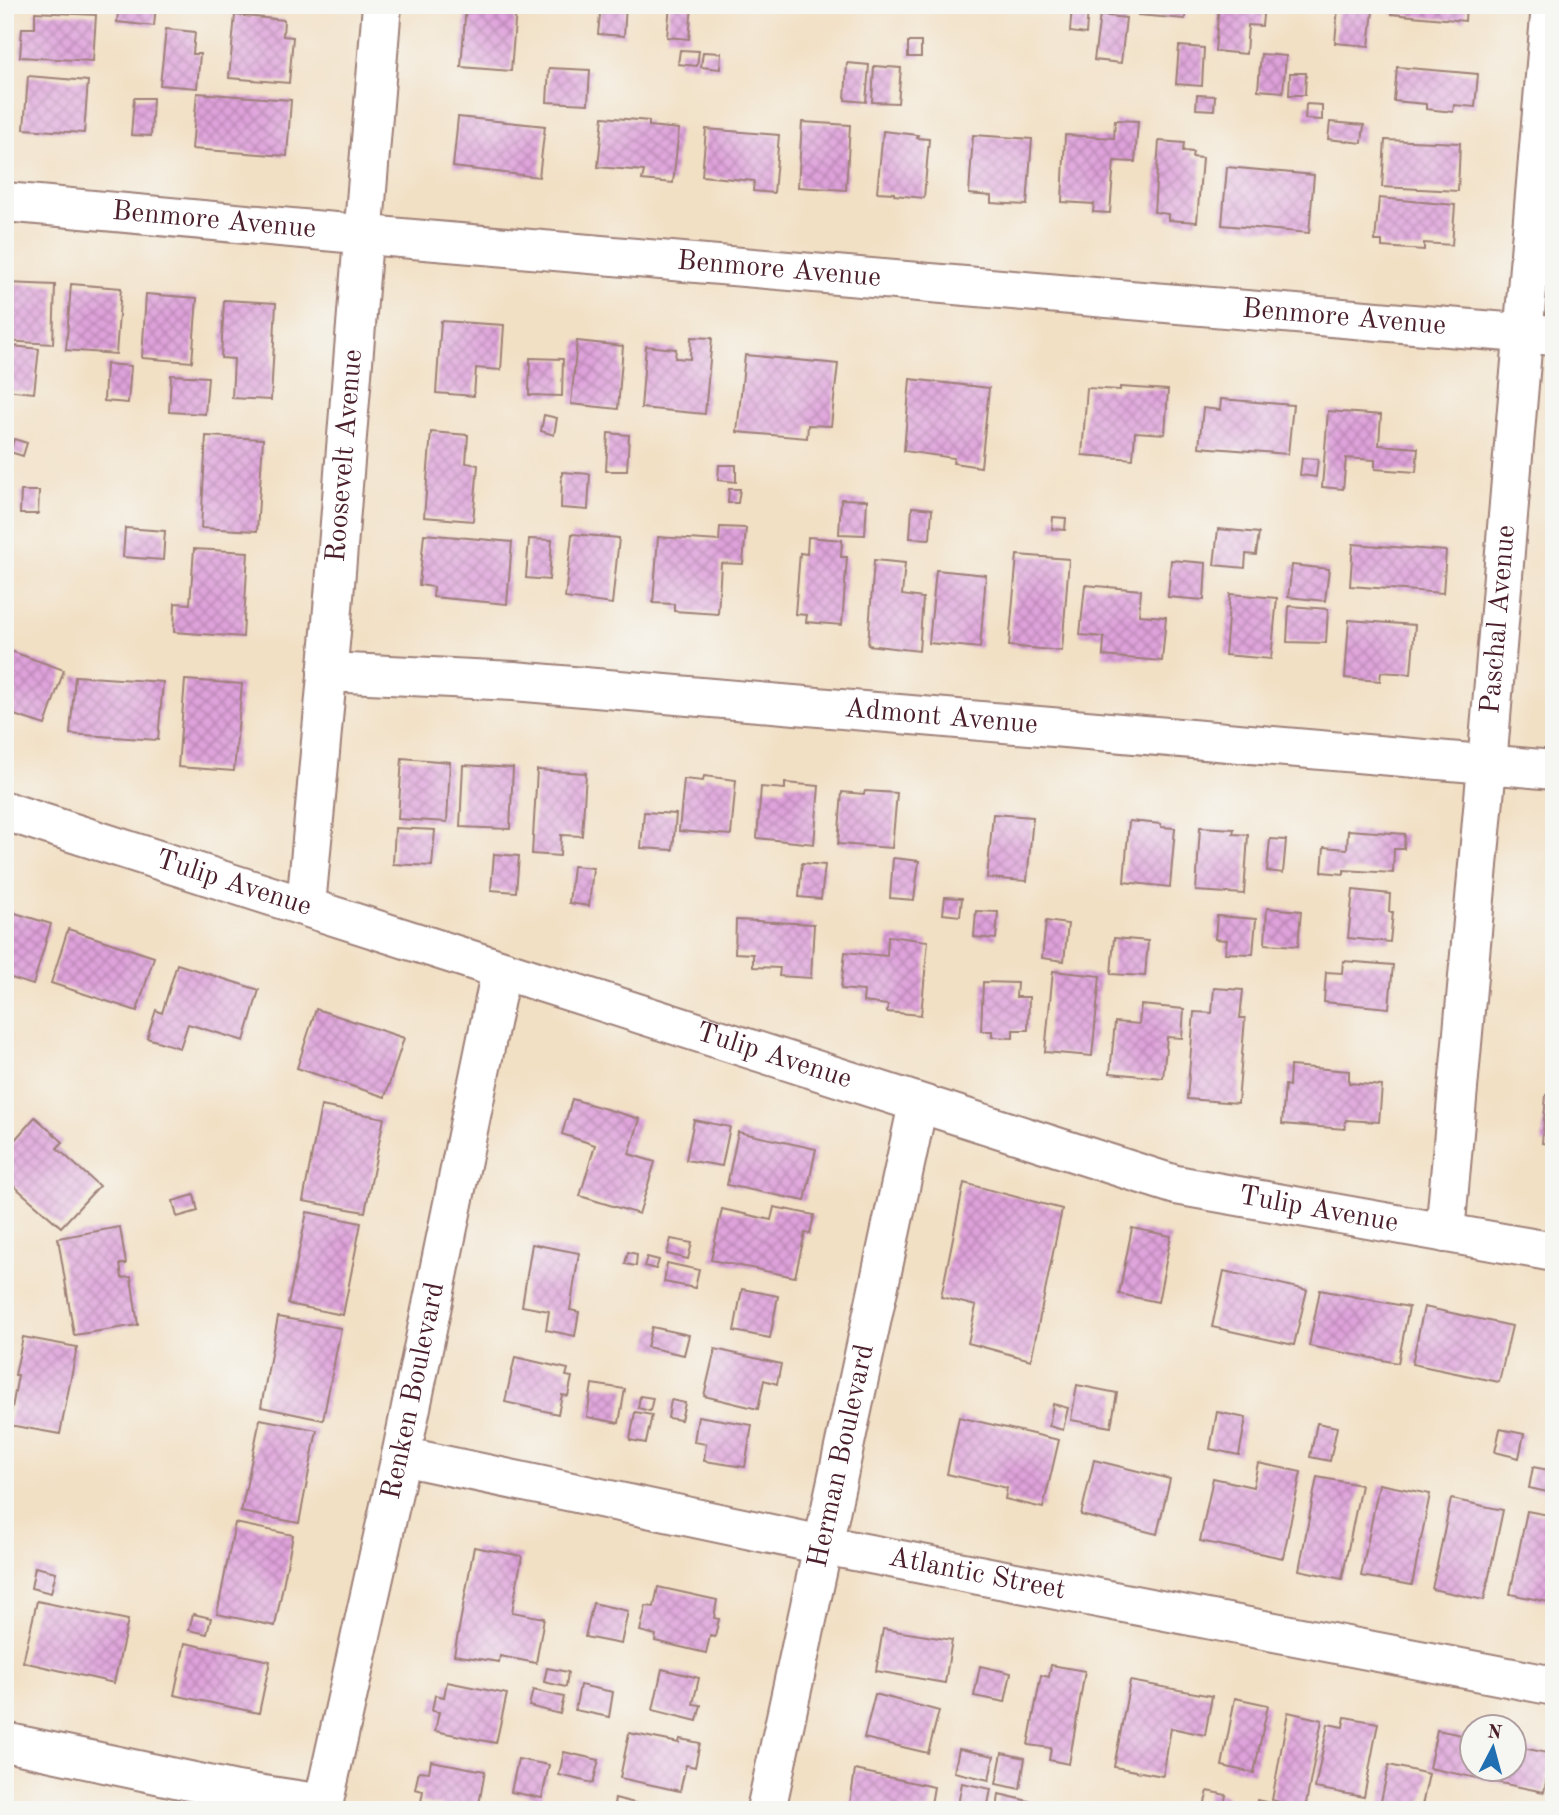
<svg xmlns="http://www.w3.org/2000/svg" width="1559" height="1815" viewBox="0 0 1559 1815" font-family="'Old Standard TT',serif">
<defs>
<pattern id="building-cross-hatch" width="8" height="8" patternUnits="userSpaceOnUse" patternTransform="scale(1.75)"><rect width="8" height="8" fill="#dfa3db"/><path d="M0 0l8 8M0 8l8-8" fill="none" stroke="#b784b2"/></pattern>
</defs>
<rect width="100%" height="100%" fill="#f6f6f2"/>
<filter id="ink" filterUnits="userSpaceOnUse"><feTurbulence type="fractalNoise" baseFrequency=".0143" numOctaves="2"/><feDisplacementMap in="SourceGraphic" scale="14" xChannelSelector="R" yChannelSelector="G"/><feConvolveMatrix kernelMatrix="1 2 1 2 8 2 1 2 1" color-interpolation-filters="sRGB"/></filter>
<filter id="wash" filterUnits="userSpaceOnUse"><feTurbulence type="fractalNoise" baseFrequency=".00686" numOctaves="4" result="noise"/><feDisplacementMap in="SourceGraphic" scale="28" xChannelSelector="R" yChannelSelector="G"/><feGaussianBlur stdDeviation="1.57" result="paint"/><feColorMatrix in="noise" values="0 0 0 0 0 0 0 0 0 0 0 0 0 0 0 0 0 1.4 0 .05"/><feComposite in="paint" operator="in"/></filter>
<g filter="url(#wash)">
<rect width="100%" height="100%" fill="#f2e0c5"/>
<g id="blocks">
<path fill="url(#building-cross-hatch)" d="M119,5H156L154,26L117,22Z
M241,5H274L273,10L241,8Z
M466,5L516,10L511,71L461,67Z
M601,5H626L624,36L598,34Z
M670,5H692L689,39L667,37Z
M963,5H982V10L963,9Z
M1072,5H1106L1105,10L1088,9L1086,34L1070,32Z
M1139,5H1186L1185,19L1138,15Z
M1219,5H1264L1262,26L1248,25L1246,54L1215,51Z
M1392,5H1466L1465,21L1391,14Z
M1338,7L1373,11L1369,46L1335,43Z
M35,12L96,15L93,61L20,57L22,28H35Z
M235,15L284,20L283,36L293,37L289,83L229,78Z
M1100,15L1126,18L1121,63L1094,60Z
M166,29L195,32L193,54H200L197,88L160,85Z
M908,42H921V57H908Z
M1179,46L1204,48L1202,86L1176,84Z
M680,50L699,51L697,66L678,64Z
M703,52L721,53L720,69L701,67Z
M1261,54L1286,56L1283,92L1258,90Z
M847,63L869,65L866,102L845,100Z
M874,66L901,68L898,103L872,102Z
M1397,67L1478,74L1475,107L1454,105L1453,112L1426,109V104L1394,101Z
M549,68L590,70L588,104L547,102Z
M1290,73H1306L1305,95H1289Z
M28,76L88,81L84,133L24,129Z
M197,93L291,100L287,156L192,149Z
M1197,95L1215,96L1214,110L1196,109Z
M134,98H153L151,136L131,135Z
M1306,104L1322,105V120L1305,119Z
M458,117L545,126L539,177L453,167Z
M603,117L649,121V126L679,129L673,183L642,180L644,171L598,167Z
M1115,120L1138,121L1135,162L1114,161L1110,213L1093,212L1094,204L1062,202L1065,135L1114,138Z
M802,122L850,125L846,190L798,187Z
M1330,122L1364,125L1362,143L1328,139Z
M706,129L779,135L774,193L753,191L754,181L702,176Z
M883,131L918,135L917,138L929,139L924,198L894,195V193L877,192Z
M973,135L1032,139L1027,205L991,203V196L969,194Z
M1385,140L1460,143L1458,191L1382,187Z
M1159,141L1184,143L1183,151L1193,152L1192,157L1202,158L1197,222L1168,220V214L1154,212Z
M1227,167L1314,175L1309,233L1222,225Z
M1379,198L1455,205L1452,245L1424,243V250L1382,247V241H1375Z
M7,283L55,285L53,344L5,341Z
M71,284L121,288L116,354L66,350Z
M146,294L197,298L192,362L142,358Z
M224,300L276,303L271,400L232,398L234,359L221,358Z
M441,321L504,325L501,370L476,368L474,396L436,393Z
M691,337L712,338L705,414L641,408L646,346L676,349L675,358L690,359Z
M577,341L623,346L618,409L571,404Z
M13,346L39,349L34,393L5,390V363L11,364Z
M745,355L838,364L831,426L808,425L807,438L737,432Z
M530,358L563,359L562,396L529,395Z
M106,364L131,366L128,403L104,401Z
M171,375L208,377L205,414L169,412Z
M910,379L989,388L981,467L953,463L954,458L904,451Z
M1120,387L1168,390L1165,434L1135,432L1133,459L1082,455L1087,388L1120,390Z
M1221,399L1293,405L1288,454L1199,447L1203,408L1220,410Z
M1328,411L1381,415L1379,445L1418,448L1416,472L1375,469V460L1346,458L1343,489L1322,487Z
M544,415L557,418L554,435L541,431Z
M431,432L468,435L466,463L478,465L473,521L424,517Z
M608,433L629,435L627,471H606Z
M206,436L263,439L257,531L201,528Z
M14,439L27,443L23,456L10,452Z
M1302,458L1318,459L1316,477L1300,475Z
M719,465H736V482L718,480Z
M562,472L590,474L588,510L561,508Z
M729,489H740L738,503H728Z
M21,491H39L38,514H20Z
M841,499L867,500L865,535L839,534Z
M912,507L932,509L930,539L910,538Z
M1053,517L1066,518L1065,530L1052,529Z
M720,527L746,528L743,564L721,563L718,614L674,611V604L653,603L658,537L719,541Z
M125,528L165,531L163,560L123,557Z
M1218,529L1259,533L1256,555L1246,554L1245,568L1214,565Z
M424,534L512,542L507,604L433,597L434,587L419,585Z
M572,534L619,538L612,604L565,598Z
M808,537L842,540L841,557H847L842,625L806,622L807,615L795,614L800,553L807,554Z
M529,539L552,540L549,580L526,578Z
M1353,544L1446,551L1443,593L1350,586Z
M194,549L248,552L243,637L174,632L175,603L190,604Z
M1017,555L1069,559L1062,651L1009,646Z
M874,560L905,563L902,595L923,598L919,651L868,645Z
M1171,560L1206,563L1204,600L1168,597Z
M1292,565L1329,569L1325,601L1288,597Z
M936,570L986,575L980,648L929,643Z
M1085,585L1141,590L1139,615L1166,617L1162,661L1103,656L1104,637L1080,635Z
M1230,594L1277,598L1271,659L1225,655Z
M1289,606L1328,609L1326,643L1287,642Z
M1349,620L1415,625L1411,674L1381,672L1380,681L1345,678Z
M5,649L64,670L45,725L5,712Z
M75,676L163,682L158,740L70,734Z
M185,680L242,684L234,771L178,767Z
M402,758L450,762L447,822L398,819Z
M463,765L513,768L510,829L460,827Z
M537,770L586,773L582,836L561,835L560,856L532,854Z
M704,776L736,780L731,835L679,831L684,779L703,781Z
M785,783L819,786L814,844L757,838L761,787L785,789Z
M865,791L897,793L892,848L838,844L842,792L864,794Z
M644,812L676,814L673,850L641,848Z
M993,814L1033,817L1027,881L987,878Z
M1129,821L1161,824V827L1175,828L1170,887L1124,882Z
M1200,827L1234,829L1233,834L1248,835L1244,894L1196,891Z
M395,828L435,830L432,866L393,864Z
M1348,830L1405,834L1404,849H1394L1393,873L1344,870V874L1322,872L1324,847L1347,849Z
M1270,839L1286,840L1283,873L1267,871Z
M494,854L519,856L516,892L491,890Z
M893,858L919,861L914,900L890,898Z
M802,863L825,865L821,899L799,897Z
M573,866L593,868L589,906L569,903Z
M1353,890L1390,894L1389,912H1393L1390,942L1348,938Z
M945,897L962,898L960,916L943,914Z
M1267,908L1301,911L1298,946L1265,944Z
M5,910L51,924L33,985L5,976Z
M976,911L998,912L996,939L974,937Z
M1217,916L1256,919L1253,954L1225,953L1227,940L1215,939Z
M736,920L814,924L811,978L779,976L780,968L753,967V954L735,953Z
M1046,921L1068,924L1064,961L1042,958Z
M68,929L154,957L137,1011L51,983Z
M888,936L928,941L921,1015L887,1012L888,1005L863,1002L864,991L841,989L845,952L887,956Z
M1114,938L1148,941L1145,976L1111,974Z
M1343,961L1393,965L1389,1008L1324,1002L1326,972L1342,973Z
M177,964L259,990L244,1041L188,1024L180,1048L147,1038L156,1010L162,1013Z
M1053,971L1100,976L1092,1056L1045,1052Z
M983,982L1017,983L1016,997H1029L1028,1030H1013V1038L992,1037V1031H981Z
M1214,988L1243,990L1240,1018H1245L1238,1103L1187,1099L1194,1012L1212,1013Z
M1141,1005L1184,1009L1182,1038L1167,1037L1163,1078L1110,1073L1115,1022L1139,1024Z
M316,1009L404,1038L385,1097L297,1068Z
M1290,1066L1349,1071V1083L1382,1086L1379,1122L1346,1120L1345,1129L1282,1124L1285,1085L1289,1086Z
M1546,1095H1554V1144L1542,1143Z
M572,1099L640,1119L629,1154L655,1162L639,1214L580,1196L595,1145L562,1134Z
M321,1106L384,1118L365,1212L303,1201Z
M35,1117L63,1142L57,1148L99,1186L61,1227L5,1178V1151Z
M694,1120L730,1127L722,1166L686,1160Z
M738,1132L816,1149L805,1201L727,1185Z
M964,1183L1062,1209L1031,1360L968,1343L976,1306L941,1297Z
M194,1195L198,1211L177,1217L173,1201Z
M774,1207L814,1215L810,1234L805,1233L795,1277L711,1260L722,1209L771,1220Z
M307,1212L361,1223L343,1315L288,1304Z
M120,1227L126,1264H120L122,1278L131,1277L138,1325L74,1335L58,1238Z
M1132,1228L1171,1236L1158,1302L1119,1294Z
M671,1239L692,1243L688,1259L667,1254Z
M532,1244L579,1253L570,1310L579,1312L575,1336L546,1330L549,1311L522,1306Z
M628,1252L637,1254L636,1266L625,1264Z
M647,1257L659,1260L656,1269L644,1266Z
M667,1263L699,1270L695,1288L664,1282Z
M1224,1271L1307,1290L1294,1345L1212,1327Z
M742,1289L778,1296L770,1338L734,1331Z
M1320,1290L1409,1307L1398,1363L1309,1346Z
M1424,1307L1512,1326L1499,1382L1412,1364Z
M278,1317L341,1328L323,1420L261,1407Z
M652,1327L689,1335L684,1355L647,1347Z
M23,1337L77,1347L60,1434L9,1425L18,1375H15Z
M715,1349L781,1364L777,1384L764,1380L758,1409L704,1396Z
M515,1357L568,1369L566,1376L572,1377L568,1396L562,1395L558,1414L505,1402Z
M592,1384L625,1389L619,1423L587,1417Z
M1077,1385L1117,1393L1111,1427L1071,1420Z
M640,1396L653,1398L650,1411L638,1408Z
M671,1400L685,1403L681,1420L668,1418Z
M1053,1404L1068,1408L1063,1430L1049,1426Z
M635,1412L652,1415L646,1443L630,1440Z
M1217,1412L1246,1418L1239,1455L1210,1449Z
M698,1416L752,1425L745,1467L704,1461L706,1444L694,1442Z
M959,1417L1059,1440L1043,1508L1005,1499L1007,1488L947,1474Z
M260,1419L317,1430L299,1523L241,1512Z
M1317,1423L1337,1427L1330,1461L1310,1457Z
M1500,1429L1524,1434L1519,1458L1495,1452Z
M1094,1460L1170,1479L1157,1534L1081,1515Z
M1258,1463L1301,1472L1283,1558L1200,1541L1213,1478L1253,1487Z
M1533,1467L1554,1471L1552,1493L1529,1488Z
M1317,1477L1361,1485L1342,1579L1299,1570Z
M1379,1484L1430,1494L1412,1585L1361,1576Z
M1451,1499L1503,1510L1484,1600L1432,1589Z
M1527,1511L1554,1516V1603L1510,1594Z
M235,1523L293,1535L275,1626L217,1614Z
M474,1547L522,1556L512,1612L544,1618L536,1663L500,1656L499,1662L454,1655Z
M35,1567L56,1572L51,1593L31,1588Z
M658,1587L717,1600L714,1618L719,1619L715,1637L710,1636L706,1653L655,1641L656,1635L640,1631L646,1606L654,1607Z
M37,1601L128,1620L114,1683L23,1662Z
M593,1603L628,1611L621,1644L585,1637Z
M193,1614L211,1618L207,1634L189,1630Z
M883,1629L952,1640L945,1683L876,1671Z
M185,1643L270,1661L259,1713L174,1695Z
M1051,1665L1085,1671L1069,1764L1049,1760L1051,1748L1028,1745L1041,1675L1049,1677Z
M980,1666L1011,1673L1005,1702L974,1696Z
M547,1668L568,1672L566,1687L544,1682Z
M662,1669L699,1678L693,1704L701,1705L697,1721L653,1710Z
M1130,1681L1212,1696L1205,1735L1171,1728L1163,1776L1114,1767Z
M447,1682L507,1694L496,1743L435,1731L439,1712L432,1711L435,1695L444,1697Z
M580,1685L613,1692L609,1717L575,1710Z
M533,1690L564,1697L560,1714L529,1706Z
M875,1694L939,1711L928,1753L864,1738Z
M1235,1698L1268,1705L1254,1773L1222,1766Z
M1288,1712L1322,1720L1305,1809L1272,1800Z
M1345,1717L1378,1723L1364,1797L1315,1788L1328,1724L1343,1727Z
M1437,1730L1472,1737V1770H1514V1746L1552,1754L1544,1792L1429,1768Z
M629,1733L679,1743L680,1739L700,1743L695,1767L686,1765L680,1791L620,1778Z
M959,1749L994,1756L989,1780L954,1772Z
M564,1752L599,1760L593,1783L559,1775Z
M1002,1753L1025,1758L1020,1789L996,1784Z
M518,1759L549,1765L542,1798L511,1792Z
M431,1761L485,1771L478,1810H461L421,1802L423,1791L415,1789L419,1771L429,1772Z
M1389,1765L1429,1774L1421,1810H1379Z
M855,1770L934,1787L930,1810H849Z
M962,1783L991,1789L987,1810H957Z
M1208,1791L1226,1795L1223,1810H1203Z
M999,1794L1037,1803L1036,1810H997Z
M615,1798L658,1809V1810H613Z
M1257,1800L1279,1805L1278,1810H1255Z"/>
</g>
</g>
<g filter="url(#ink)">
<use href="#blocks" fill-opacity="0" stroke="#9e8078" stroke-width="2"/>
<g fill="none" stroke-linecap="round" stroke-linejoin="round">
<g stroke="#9e8078" stroke-width="42">
<g id="minor">
<path id="s1" d="M5,202L401,238L1554,336"/>
<path id="s2" d="M327,672L514,681L1554,770"/>
<path id="s3" d="M306,906L332,621L382,5"/>
<path id="s4" d="M1445,1233L1487,765L1551,5"/>
<path id="s5" d="M401,1456L823,1545L1554,1686"/>
<path d="M5,1742L237,1791L324,1804"/>
<path id="s6" d="M322,1810L401,1456L501,970"/>
<path id="s7" d="M766,1810L918,1104"/>
</g>
</g>
<g stroke="#9e8078" stroke-width="42">
<g id="secondary">
<path id="s8" d="M5,811L1176,1185L1554,1252"/>
</g>
</g>
<use href="#minor" stroke="#fff" stroke-width="38"/>
<use href="#secondary" stroke="#fff" stroke-width="38"/>
</g>
</g>
<g text-anchor="middle" dominant-baseline="central" stroke-width="5" stroke-linejoin="round" paint-order="stroke">
<g font-size="28" fill="#4a1f2b" stroke="#f6f6f2">
<text stroke="none"><textPath href="#s1" startOffset="210">Benmore Avenue</textPath></text>
<text stroke="none"><textPath href="#s1" startOffset="777">Benmore Avenue</textPath></text>
<text stroke="none"><textPath href="#s1" startOffset="1344">Benmore Avenue</textPath></text>
<text stroke="none"><textPath href="#s3" startOffset="452">Roosevelt Avenue</textPath></text>
<text stroke="none"><textPath href="#s4" startOffset="616">Paschal Avenue</textPath></text>
<text stroke="none"><textPath href="#s2" startOffset="616">Admont Avenue</textPath></text>
<text stroke="none"><textPath href="#s8" startOffset="240">Tulip Avenue</textPath></text>
<text stroke="none"><textPath href="#s8" startOffset="807">Tulip Avenue</textPath></text>
<text stroke="none"><textPath href="#s8" startOffset="1374">Tulip Avenue</textPath></text>
<text stroke="none"><textPath href="#s6" startOffset="429">Renken Boulevard</textPath></text>
<text stroke="none"><textPath href="#s7" startOffset="362">Herman Boulevard</textPath></text>
<text stroke="none"><textPath href="#s5" startOffset="588">Atlantic Street</textPath></text>
</g>
</g>
<rect width="1559" height="1815" fill="none" stroke="#f6f6f2" stroke-width="28"/>
<g transform="translate(1493 1748) rotate(6)"><circle r="33" fill="#f6f6f2" stroke="#b1a0a2" stroke-width="2"/>
<path d="M0-5L12 26L0 18L-12 26Z" fill="#1f6fb2"/>
<text y="-10" font-size="19" font-weight="bold" text-anchor="middle" fill="#4a1f2b">N</text>
</g>
</svg>
